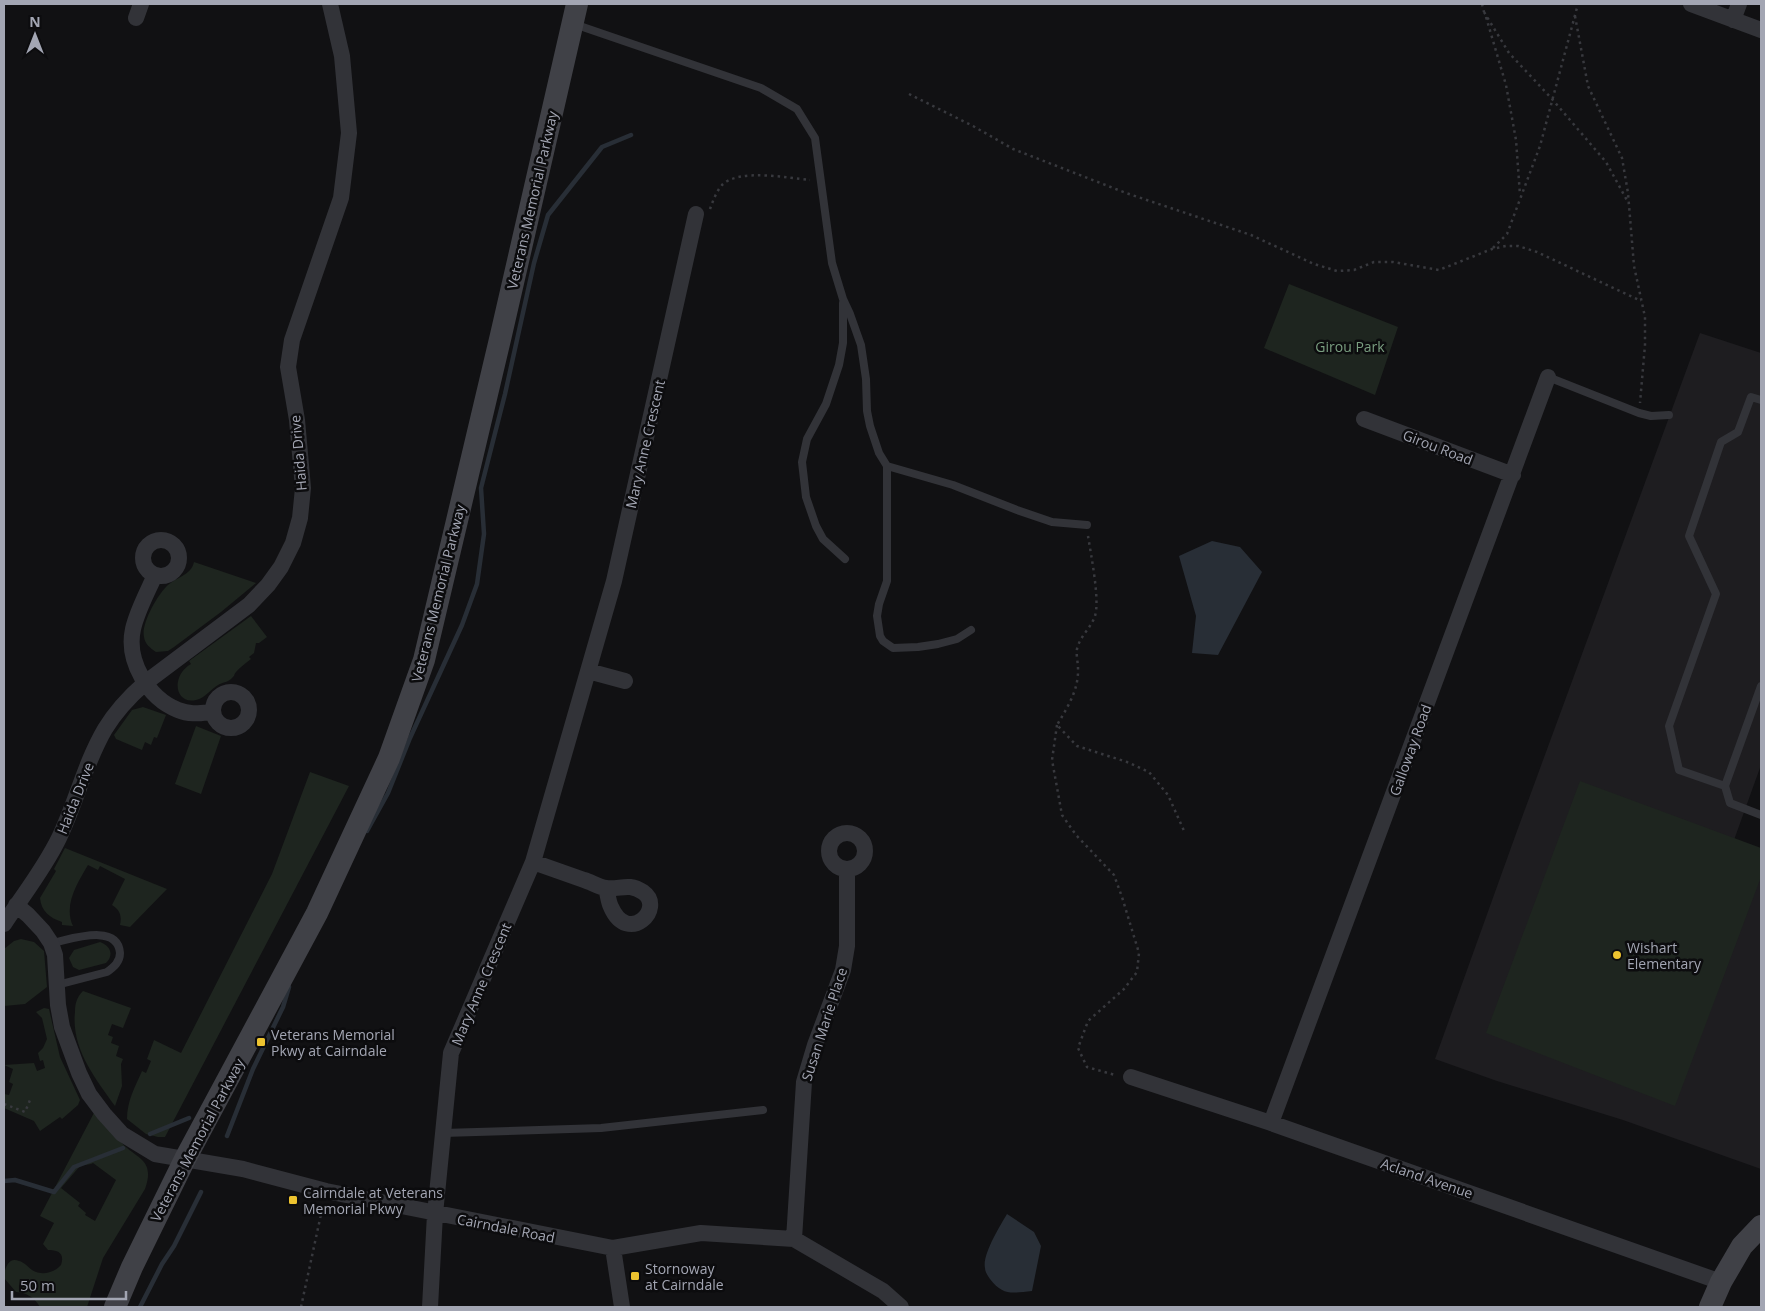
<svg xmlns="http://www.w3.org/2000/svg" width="1765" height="1311" viewBox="0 0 1765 1311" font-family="'Open Sans',sans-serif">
<rect width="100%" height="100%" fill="#111113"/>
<path fill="#1e1d20" d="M1700,333L1761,353V765L1734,840L1761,850V1169L1623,1120L1497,1081L1435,1059L1517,831Z"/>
<path fill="#1e251f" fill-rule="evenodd" d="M1289,284L1398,327L1375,395L1264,348Z
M194,562L256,583L221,612L174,647L168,651L156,652C150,648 145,644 144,637C141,624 157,596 166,587C175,577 191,576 194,562Z
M251,616L267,637L259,643H256L254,653L249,657L251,659C246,663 240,667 236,672C233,676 236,674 232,678C229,682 223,682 218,685C211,689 205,698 196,700C174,705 171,675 191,664L189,661Z
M143,707L166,715L157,738L154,737L151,745L145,742L142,750L116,739L114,735L132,710Z
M196,726L221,736L201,794L175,784Z
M310,772L349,786L165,1137H158L146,1134L127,1119C127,1101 135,1087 142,1071L146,1073L151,1061L147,1059L154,1040L181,1053L272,874Z
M1580,781L1761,848V877L1675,1106L1486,1033Z
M65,848L70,850L167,889L130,927L120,925C122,916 120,910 112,905L125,879L100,866L98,870L88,865C78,882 63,905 73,926L62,925V922C50,918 41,911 40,898L56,871L54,869Z
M21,939L34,942L44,951L47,987L25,1004L4,1006V949L14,941Z
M100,942C111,946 114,955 106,963L79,970L73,967L69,958L74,950Z
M83,991L131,1008L123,1028L112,1024L108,1035L113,1037L111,1043L119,1046L116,1056L123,1059L121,1064L122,1086L115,1106C95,1078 71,1048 75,1012C75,1003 77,997 83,991Z
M44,1008L49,1009L60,1057L80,1100L78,1105L62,1119L60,1117L40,1131L34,1121L4,1108V1094L9,1095L13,1084L9,1082L13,1069L4,1065L34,1063L37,1071L45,1068L43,1060L40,1061L38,1053L43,1048L47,1039L42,1018L36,1012Z
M96,1109C104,1120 111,1131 120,1141C135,1159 156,1158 145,1189L103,1258L87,1307H40C34,1297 27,1293 16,1292L4,1278C4,1270 8,1256 19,1261C24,1262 28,1267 32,1270C42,1276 54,1273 61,1265C65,1253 58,1250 48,1250L43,1244L54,1223L40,1216ZM93,1163L116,1180L95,1221L85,1215L86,1213L78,1206L80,1203L61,1188L80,1166L91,1164Z"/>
<path fill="#282e36" d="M1212,541L1240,547L1262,572L1218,655L1192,653L1196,616L1179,556Z
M1007,1214L1034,1232L1041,1246L1032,1291C1012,1293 1003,1296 990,1279C988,1276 985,1272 985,1268C982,1255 1000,1226 1007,1214Z"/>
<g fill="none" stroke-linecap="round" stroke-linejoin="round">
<path stroke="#282e36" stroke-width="4.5" d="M367,831L388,793L410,738L462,625L477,584L484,534L481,488L505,394L534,263L548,215L602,147L631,135
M150,1134L189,1118
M227,1136L253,1069L283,1007L289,987
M4,1181L15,1180L54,1192L74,1167L123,1148
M140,1307L162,1264L174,1246L201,1192"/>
<path stroke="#38393e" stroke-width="2.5" stroke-dasharray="2.5 4" stroke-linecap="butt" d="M1482,4L1484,12
M1484,12L1509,53L1552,99L1606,162L1629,204
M1575,16L1588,86L1622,158L1628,193L1634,266L1645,317V345L1640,403
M1486,17L1506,85L1516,140L1520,195
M909,94L973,126L1013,149L1126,193L1251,235L1314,264L1337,271L1354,270L1374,262H1393L1439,270L1492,249L1506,246H1518L1537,252L1641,301
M710,209C713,201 716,192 722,185C739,168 788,178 810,180
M1493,248L1507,234L1540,146L1578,4
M1088,536C1091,555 1100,600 1095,616C1091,628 1080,636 1077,649C1076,656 1078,662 1078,668C1079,690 1067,708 1057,725L1077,746L1127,762L1149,772L1168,795L1185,833
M1057,725L1052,760L1062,815L1076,835L1114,875L1122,897L1139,953L1137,972L1124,989L1088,1021L1078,1048L1087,1067L1115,1075
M4,1104L25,1112L30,1100
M301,1307L323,1205"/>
<path stroke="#323338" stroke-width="8" d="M574,24L761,88L797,109L815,138L832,263L843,299L850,314L861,345L866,379L867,411L870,426L879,453L887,466V581L879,604L877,616L880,636L883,641L893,648L918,647L938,644L957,639L971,630
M843,303V343L839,365L826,404L807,439L802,462L806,497L816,526L823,539L845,559
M1548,377L1639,413L1651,416L1669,415
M887,466L953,485L1017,510L1052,522L1087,525
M1761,686L1725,786L1730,803L1761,815
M1725,786L1679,770L1669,726L1716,594L1689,536L1721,442L1738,432L1751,397L1761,400
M51,943C69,940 118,922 120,953C120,962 114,967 107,972L57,985
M443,1133L601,1128L763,1110"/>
<path stroke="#323338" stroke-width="16" d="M1691,4L1761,30
M136,18L141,4
M1733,20L1739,4
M1364,419L1513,475
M143 558a18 18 0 1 1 36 0a18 18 0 1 1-36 0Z
M155,575C148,591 137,611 133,629C126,661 148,698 178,710C190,715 201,713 213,712
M588,671L625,681
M213 710a18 18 0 1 1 36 0a18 18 0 1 1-36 0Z
M829 851a18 18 0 1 1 36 0a18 18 0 1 1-36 0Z
M533,862C550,868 567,874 584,880C591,882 599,887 606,888C620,890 628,882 643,892C666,908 628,946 611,907C608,901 608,894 606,888
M16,905L28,915L43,931L51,943L55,955L58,1005L62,1027L79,1073L89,1094L104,1114L122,1134L155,1154L243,1169L326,1191L613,1248L701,1233L794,1239L883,1291L901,1307
M4,924C23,895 44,869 59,838C76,803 85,763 105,729C116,711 129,697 145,683L249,605L268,585L281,567L293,543L300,518L303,488L297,420L288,367L292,340L341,198L349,133L342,56L330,4
M1131,1077L1271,1123L1721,1282
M1271,1123L1548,377
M794,1239L804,1082L815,1045L843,970L847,946V869
M613,1248L622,1307
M430,1307L435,1214L451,1053L533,862L614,581L696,214"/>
<path stroke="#404147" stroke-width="22" d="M115,1307L132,1267L185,1159L317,913L389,758L424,660L501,335L577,4
M1710,1307L1721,1282L1742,1246L1761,1226"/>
</g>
<g fill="#edc32f" stroke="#0c0c0e" stroke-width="2">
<circle cx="1617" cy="955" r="5"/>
<rect x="256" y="1037" width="10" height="10" rx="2.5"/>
<rect x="288" y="1195" width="10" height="10" rx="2.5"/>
<rect x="630" y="1271" width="10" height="10" rx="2.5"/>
</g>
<g text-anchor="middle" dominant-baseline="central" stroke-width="5" stroke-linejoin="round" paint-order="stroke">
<g font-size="14" fill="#a3a6b3" stroke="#0c0c0e">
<text transform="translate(532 200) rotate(-77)">Veterans Memorial Parkway</text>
<text transform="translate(645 444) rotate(-77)">Mary Anne Crescent</text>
<text transform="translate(1438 447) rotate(21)">Girou Road</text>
<text transform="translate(298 453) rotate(-95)">Haida Drive</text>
<text transform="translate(438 593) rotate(-76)">Veterans Memorial Parkway</text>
<text transform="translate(1410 750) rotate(-70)">Galloway Road</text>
<text transform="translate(75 798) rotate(-68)">Haida Drive</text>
<text transform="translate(481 984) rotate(-67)">Mary Anne Crescent</text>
<text transform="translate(824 1024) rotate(-72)">Susan Marie Place</text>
<text transform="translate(197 1140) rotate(-62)">Veterans Memorial Parkway</text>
<text transform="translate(1427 1178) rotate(19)">Acland Avenue</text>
<text transform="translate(506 1228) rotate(11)">Cairndale Road</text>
</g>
<g font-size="14" fill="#7a9e80" stroke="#0c0c0e">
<text x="1350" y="346">Girou Park</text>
</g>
<g font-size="14" fill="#a3a6b3" stroke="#0c0c0e" text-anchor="start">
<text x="1627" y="947">Wishart<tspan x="1627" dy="16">Elementary</tspan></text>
<text x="271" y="1034">Veterans Memorial<tspan x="271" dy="16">Pkwy at Cairndale</tspan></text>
<text x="303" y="1192">Cairndale at Veterans<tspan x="303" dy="16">Memorial Pkwy</tspan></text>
<text x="645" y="1268">Stornoway<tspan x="645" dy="16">at Cairndale</tspan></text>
</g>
</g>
<rect width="1765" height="1311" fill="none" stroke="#a3a6b3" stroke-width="10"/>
<g transform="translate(35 35)" stroke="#0c0c0e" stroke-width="4" paint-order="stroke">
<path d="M0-4L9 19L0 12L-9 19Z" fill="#a3a6b3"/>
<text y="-8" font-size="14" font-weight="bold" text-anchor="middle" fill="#a3a6b3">N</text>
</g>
<path d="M12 1291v8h114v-8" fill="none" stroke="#a3a6b3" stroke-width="2.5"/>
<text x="20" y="1291" font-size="15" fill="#a3a6b3" stroke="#0c0c0e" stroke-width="4" paint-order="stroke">50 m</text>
</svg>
